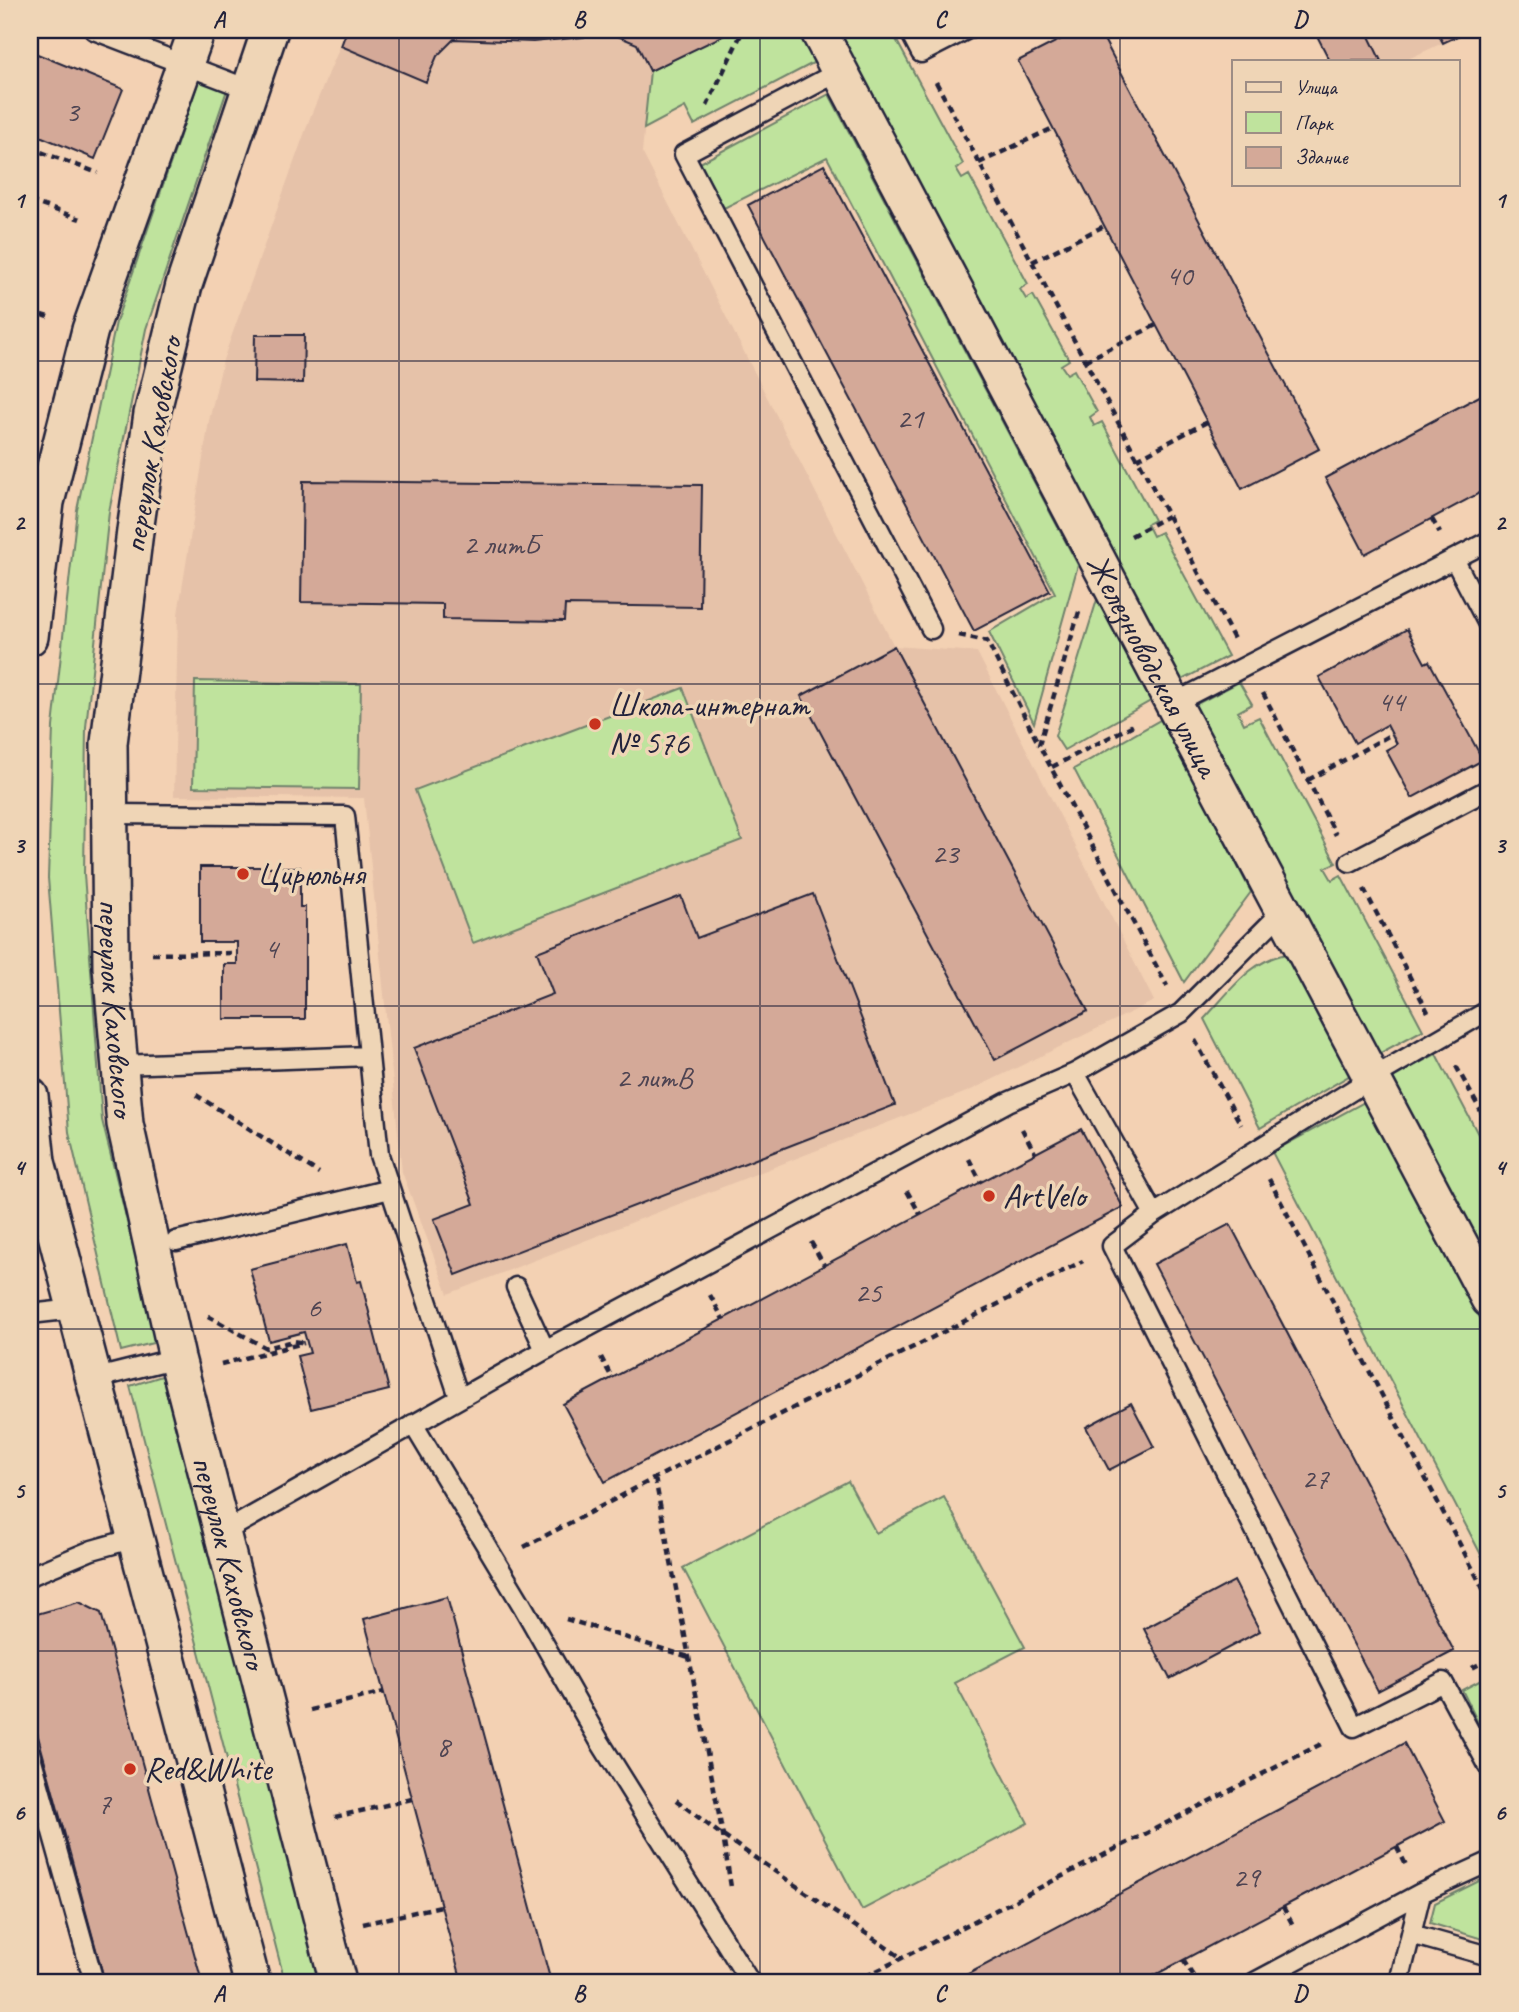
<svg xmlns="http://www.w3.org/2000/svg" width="1519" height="2012" viewBox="0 0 1519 2012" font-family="Caveat,sans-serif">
<rect width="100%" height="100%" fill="#f3d1b3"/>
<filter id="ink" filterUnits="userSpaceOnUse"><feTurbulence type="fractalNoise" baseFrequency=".0143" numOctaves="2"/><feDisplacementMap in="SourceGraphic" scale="14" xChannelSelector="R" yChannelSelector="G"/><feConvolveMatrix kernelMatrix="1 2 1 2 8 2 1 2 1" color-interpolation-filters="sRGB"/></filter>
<g filter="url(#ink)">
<path fill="#e6c2a9" d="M347,30H732L650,71L642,152L894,646L977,652L1154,1001L969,1091L448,1294L402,1172L364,798L174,796L178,614L209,421L223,360L311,115Z
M1314,30H1470L1404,61H1330Z"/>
<path fill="#bfe39d" stroke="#70826c" stroke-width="2" d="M732,30H800L817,61L694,125L685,107L644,129L650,71Z
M836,30H891L963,164L956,169L962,179L969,175L1028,284L1020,289L1026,299L1033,295L1069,360L1061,365L1067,374L1074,370L1097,412L1090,417L1094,426L1102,422L1154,520L1147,524L1153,536L1161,532L1228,656L1176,683Z
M200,77L228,87L146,329L109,512L86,727L84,874L102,1120L157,1342L121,1351L69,1132L48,878L53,727L77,510L116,322Z
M829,94L1078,565L1034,723L989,632L1055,593L827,157L724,208L700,163Z
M1100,590L1154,699L1064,750L1055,736Z
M195,681L361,684L359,789L193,787Z
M1239,682L1252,704L1238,712L1244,724L1259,717L1336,863L1325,868L1332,880L1341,875L1423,1030L1375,1056L1191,707Z
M683,688L742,840L473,943L415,790Z
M1162,719L1251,892L1184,982L1074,769Z
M1289,954L1352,1074L1260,1128L1204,1019C1229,993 1251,958 1289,954Z
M1436,1054L1489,1155V1274L1387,1080Z
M1366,1101L1489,1335V1570L1272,1152Z
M165,1375L326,1982H285L130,1386Z
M848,1481L876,1533L944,1497L1025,1647L955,1683L1028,1823L862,1910L683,1568Z
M1489,1676V1745L1462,1690Z
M1489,1876V1941L1430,1923L1435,1903Z"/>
<path fill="#d4a998" stroke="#22223b" stroke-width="2" d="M347,30H732L733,31L650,71L637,44L613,34L533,42L454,39L437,56L426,82L341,46Z
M1079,30H1099L1319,449L1242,489L1018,61Z
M1314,30H1366L1381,61H1330Z
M1436,30H1470L1443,43Z
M30,51L123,89L95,159L30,132Z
M824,165L1050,591L974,631L748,205Z
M255,335H304L303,383L254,382Z
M1489,391V488L1365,554L1325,478Z
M303,481L702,485L700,607L565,605L564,621L443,619V604L301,602Z
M1407,629L1425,663L1429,661L1483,760L1412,798L1386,750L1397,744L1387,725L1355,743L1319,677Z
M894,646L1088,1011L995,1060L801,696Z
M200,867H300V907H305V1019H224V964H237V942H200Z
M813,894L895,1105L456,1275L434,1219L474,1204L414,1048L553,994L537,952L681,896L697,938Z
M1081,1129L1123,1207L605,1482L563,1404Z
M1230,1224L1454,1651L1378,1691L1154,1264Z
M347,1244L357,1282L361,1281L389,1390L311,1409L297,1356L310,1353L304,1332L269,1341L250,1269Z
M1131,1403L1154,1447L1109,1470L1086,1427Z
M1234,1581L1260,1631L1170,1679L1144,1629Z
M447,1597L551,1982H462L441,1906L364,1619Z
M79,1602L101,1613L202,1982H105L30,1707V1616Z
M1404,1743L1445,1821L1283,1907L1142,1982H953Z"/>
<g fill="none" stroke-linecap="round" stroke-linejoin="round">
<g stroke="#22223b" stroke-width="23">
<path id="lane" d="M94,30L248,89
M909,30L921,53L966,30
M840,71L684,154L931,629
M1454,559L1489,626
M1172,704L1489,541
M109,814L345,816L379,1155L459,1397
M1350,862L1489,789
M1489,1010L1372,1078L1154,1214L1112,1246L1354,1727L1443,1682L1489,1767
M120,1065L369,1056
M1075,1073L1154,1214
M176,1241L390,1189
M516,1287L545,1350
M30,1314L75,1309
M93,1379L177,1358
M413,1424L522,1605L600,1742L750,1982
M224,1532L545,1350L1008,1102L1075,1073L1181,1013L1284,910
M30,1576L92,1550L135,1538
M30,1753L94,1982
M1411,1934L1489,1956
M1255,1982L1421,1893L1489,1862
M1399,1982L1421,1893"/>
</g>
<g stroke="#22223b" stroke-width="40">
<g id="street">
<path id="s1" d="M270,30L184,285L152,414L135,531L109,743L111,967L125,1124L177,1358L338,1982"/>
<path id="s2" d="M818,30C1039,454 1266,876 1489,1299"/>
<path d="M30,637L46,502L90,330L197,30"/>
<path d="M30,1096L37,1162L252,1982"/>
</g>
</g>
<path stroke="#22223b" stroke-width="4.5" stroke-dasharray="7 5" stroke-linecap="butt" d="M936,82L1234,639
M707,106L743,30
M30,148L98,173
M979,163L1053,128
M30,201L80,219
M1032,262L1104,226
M30,311L48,317
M1085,361L1156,325
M1137,459L1207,422
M1432,519L1440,533
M1131,536L1168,516
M1079,612L1039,745L1167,986
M959,635L987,641L1039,745
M1263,693L1336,835
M1052,767L1137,723
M1308,780L1392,734
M1364,889L1428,1012
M152,954L237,953
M1195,1040L1241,1125
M1456,1066L1489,1126
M196,1095L319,1173
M1022,1129L1035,1153
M969,1159L981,1182
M1269,1179L1489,1600
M907,1191L920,1214
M811,1242L824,1265
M710,1295L723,1319
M208,1316L266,1348L294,1341L307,1343
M601,1357L612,1378
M221,1364L304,1343
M655,1478L723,1836L731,1887
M524,1547L655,1478L1083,1261
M566,1619L689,1657
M1472,1668L1489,1659
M310,1710L384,1692
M676,1800L723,1836L902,1958
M335,1817L412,1799
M1397,1847L1406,1865
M1283,1907L1293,1925
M363,1924L441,1906
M1183,1960L1197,1982
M855,1982L1325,1742"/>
<use href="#lane" stroke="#efd5b6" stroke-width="18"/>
<use href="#street" stroke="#efd5b6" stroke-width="35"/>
</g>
</g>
<path fill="none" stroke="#22223b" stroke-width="2" stroke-opacity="0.55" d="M399,30V1982M760,30V1982M1120,30V1982M30,361H1489M30,684H1489M30,1006H1489M30,1329H1489M30,1651H1489"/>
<g fill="#c8321e" stroke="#efd5b6" stroke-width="2.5">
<circle cx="595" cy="724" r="7"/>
<circle cx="243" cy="874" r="7"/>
<circle cx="989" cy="1196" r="7"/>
<circle cx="130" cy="1769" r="7"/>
</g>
<g text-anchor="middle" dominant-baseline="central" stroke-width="7" stroke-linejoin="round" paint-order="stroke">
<g font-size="30" fill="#4e4452">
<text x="72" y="111">3</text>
<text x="1179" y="275">40</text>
<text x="910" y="418">21</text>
<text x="501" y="544">2 литБ</text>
<text x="1391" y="701">44</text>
<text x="945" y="853">23</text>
<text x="271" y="948">4</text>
<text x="654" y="1077">2 литВ</text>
<text x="868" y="1292">25</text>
<text x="314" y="1307">6</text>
<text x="1315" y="1478">27</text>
<text x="443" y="1746">8</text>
<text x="104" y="1803">7</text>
<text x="1246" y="1877">29</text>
</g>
<g font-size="33" fill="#22223b" stroke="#efd5b6">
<text transform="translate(152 445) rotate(-80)">переулок Каховского</text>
<text stroke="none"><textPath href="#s2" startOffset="718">Железноводская улица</textPath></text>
<text stroke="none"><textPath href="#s1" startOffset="999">переулок Каховского</textPath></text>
<text stroke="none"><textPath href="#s1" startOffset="1566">переулок Каховского</textPath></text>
</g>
<g font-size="33" fill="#22223b" stroke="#efd5b6" text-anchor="start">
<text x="609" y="705">Школа-интернат<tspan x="609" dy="38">№ 576</tspan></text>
<text x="257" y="874">Цирюльня</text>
<text x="1003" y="1196">ArtVelo</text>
<text x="144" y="1769">Red&amp;White</text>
</g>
</g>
<rect width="1519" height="2012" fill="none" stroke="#efd5b6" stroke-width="77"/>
<rect x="1232" y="60" width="228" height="126" fill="#efd5b6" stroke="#9d8d85" stroke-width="2"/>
<rect x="1246" y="82" width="35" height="10" fill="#efd5b6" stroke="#9d8d85" stroke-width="2"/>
<text x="1295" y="94" font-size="21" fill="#22223b">Улица</text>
<rect x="1246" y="112" width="35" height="21" fill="#bfe39d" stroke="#9d8d85" stroke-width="2"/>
<text x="1295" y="130" font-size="21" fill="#22223b">Парк</text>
<rect x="1246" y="147" width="35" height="21" fill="#d4a998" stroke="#9d8d85" stroke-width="2"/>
<text x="1295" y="164" font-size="21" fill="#22223b">Здание</text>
<rect x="38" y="38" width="1442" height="1936" fill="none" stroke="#22223b" stroke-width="2.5"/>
<g font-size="23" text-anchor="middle" font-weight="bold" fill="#22223b">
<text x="219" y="27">A</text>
<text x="579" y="27">B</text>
<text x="940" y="27">C</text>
<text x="1300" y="27">D</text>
<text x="19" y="208">1</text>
<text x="1500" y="208">1</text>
<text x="19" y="530">2</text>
<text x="1500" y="530">2</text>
<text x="19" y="853">3</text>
<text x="1500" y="853">3</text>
<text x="19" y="1175">4</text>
<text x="1500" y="1175">4</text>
<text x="19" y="1498">5</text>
<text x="1500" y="1498">5</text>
<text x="19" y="1820">6</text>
<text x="1500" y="1820">6</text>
<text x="219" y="2001">A</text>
<text x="579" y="2001">B</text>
<text x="940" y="2001">C</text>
<text x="1300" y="2001">D</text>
</g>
</svg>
